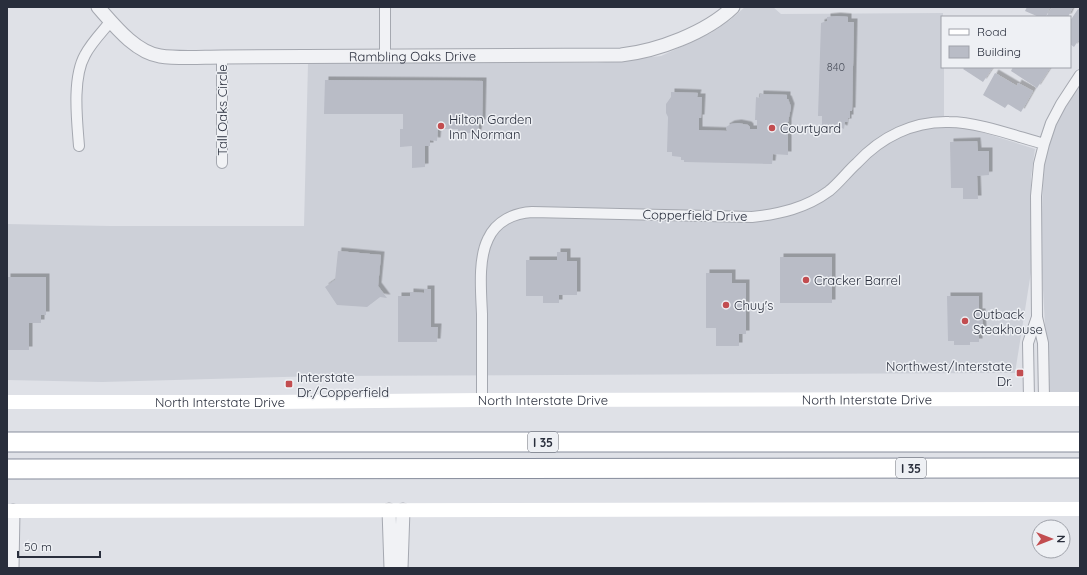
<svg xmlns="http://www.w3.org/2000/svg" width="1087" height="575" viewBox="0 0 1087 575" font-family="Quicksand,sans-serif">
<defs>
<filter id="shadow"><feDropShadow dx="3.5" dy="-3.5" stdDeviation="0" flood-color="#0004"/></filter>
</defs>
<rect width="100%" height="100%" fill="#dfe1e7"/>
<path fill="#cdd0d8" d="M745,7H773L781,14L943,13L942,67H944V125L972,129L1035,149L1031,177V272L1015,373L322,376L102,382L7,380V224L110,226H304L308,63H597L661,56L711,33L730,20Z
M1080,82V396H1049L1041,253L1043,173L1046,154L1052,135L1064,107Z"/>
<path fill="#b9bcc6" filter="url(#shadow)" d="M1027,7H1050L1046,17H1039L1025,11Z
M1052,7H1073L1068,17H1046Z
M1078,9L1080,10V38L1074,47L1070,44V21Z
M837,16L848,17V22H854L852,111H850V118H848V122H845L844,129L833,124L822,126V116H818L821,23L827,21V17Z
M965,67H993L983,82L963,69Z
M1013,67H1049L1050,68L1037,88L1011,71Z
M995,73L1017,86L1018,83L1033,91L1021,112L1008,104L1005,108L983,95Z
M325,80L483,81L482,123H479L478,133H458V129H438L437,141L430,140V146H425V167L412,168V146L400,147V129H403V114H324Z
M671,92L698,93L697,97H702L701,118H699V130L727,131L726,127L731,124L738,123L748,125L750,127V129H757V120H755L756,97L760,98V94L787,95V99H788L791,107L788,122V155L773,154L772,164L684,162V160H681V157L672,156V152H667L668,117L666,113V104L671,97Z
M977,141L978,151H989V175L977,176L978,199H963V188H951L950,142Z
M338,251L381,255L378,286L387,298L380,297L367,307L337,305L325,287L335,280Z
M557,252H567V261H577V295H559V303H543V296H526V260H557Z
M780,257H832V303H780Z
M706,273H732V283H746V334H739V346H716V328H706Z
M7,277H46V315H41V323H29V350H7Z
M424,289H431V327H438L437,342H398V296H410V292L424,293Z
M947,296H979V312H982L983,331H979V342H970V345H954V341H948Z"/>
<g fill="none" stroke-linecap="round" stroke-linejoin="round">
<g stroke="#a5a8b0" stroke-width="12">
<path id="minor" d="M385,7V55
M222,57V163
M79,146C77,120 72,78 85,55C91,43 102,32 111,21
M1029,399L1028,343L1037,317
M1044,399L1043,343L1037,317L1036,196L1039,164L1044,144L1051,123L1061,104L1080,75
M482,400C482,371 482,343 482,314C481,291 478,259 488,239C496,221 514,213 532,212L752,217C780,214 806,208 829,191C839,183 847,172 857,163C881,137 913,121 949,122C978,122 1015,136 1044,144"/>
</g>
<g stroke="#a5a8b0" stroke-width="15">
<g id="tertiary">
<path id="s1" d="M98,7C114,25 135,52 160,56C178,59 203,57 222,57L621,55C657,51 706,33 733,7"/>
<path d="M389,510L391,568"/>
<path d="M12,568L13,511"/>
<path d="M401,568L403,510"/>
</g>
</g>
<g stroke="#878d9c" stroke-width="21">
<path id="motorway" d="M7,442H1080
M7,469L1080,468"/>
</g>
<use href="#minor" stroke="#f1f2f5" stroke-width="10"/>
<use href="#tertiary" stroke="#f1f2f5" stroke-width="13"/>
<g stroke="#fff" stroke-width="14">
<path id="s2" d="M7,402H272L482,400L1080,399"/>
<path d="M7,511L1080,509"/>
</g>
<use href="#motorway" stroke="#fff" stroke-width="19"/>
</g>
<g fill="#c24d50" stroke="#eef0f4" stroke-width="1.5">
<circle cx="441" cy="126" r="4"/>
<circle cx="772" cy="128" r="4"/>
<circle cx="806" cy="280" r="4"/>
<circle cx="726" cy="305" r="4"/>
<circle cx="965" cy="321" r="4"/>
<rect x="1016" y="369" width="8" height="8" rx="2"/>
<rect x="285" y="380" width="8" height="8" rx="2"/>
</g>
<g text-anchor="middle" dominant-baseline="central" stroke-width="3" stroke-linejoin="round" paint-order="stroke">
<g font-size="11" fill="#4d525e">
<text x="836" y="67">840</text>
</g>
<g fill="#eef0f4" stroke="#646873" stroke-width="1">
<rect x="528" y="432" width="30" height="20" rx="3"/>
<rect x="896" y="458" width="30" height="20" rx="3"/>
</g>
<g font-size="12" font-weight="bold" fill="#292e3c">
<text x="543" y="442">I 35</text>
<text x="911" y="468">I 35</text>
</g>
<g font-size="13" fill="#292e3c" stroke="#eef0f4">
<text stroke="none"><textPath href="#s1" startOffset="333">Rambling Oaks Drive</textPath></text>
<text transform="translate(222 110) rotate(-90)">Tall Oaks Circle</text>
<text transform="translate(695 215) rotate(1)">Copperfield Drive</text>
<text stroke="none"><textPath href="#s2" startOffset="860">North Interstate Drive</textPath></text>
<text stroke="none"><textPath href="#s2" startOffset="536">North Interstate Drive</textPath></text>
<text stroke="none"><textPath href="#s2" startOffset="213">North Interstate Drive</textPath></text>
</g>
<g font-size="13" fill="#292e3c" stroke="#eef0f4" text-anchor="start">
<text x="449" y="119">Hilton Garden<tspan x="449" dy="15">Inn Norman</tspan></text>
<text x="780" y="128">Courtyard</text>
<text x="814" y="280">Cracker Barrel</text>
<text x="734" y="305">Chuy's</text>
<text x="973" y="314">Outback<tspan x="973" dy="15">Steakhouse</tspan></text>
<text x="1012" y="366" text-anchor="end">Northwest/Interstate<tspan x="1012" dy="15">Dr.</tspan></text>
<text x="297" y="377">Interstate<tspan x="297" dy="15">Dr./Copperfield</tspan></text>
</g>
</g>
<rect width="1087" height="575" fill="none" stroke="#292e3c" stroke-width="16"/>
<rect x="941" y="16" width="130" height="52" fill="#eef0f4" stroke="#9fa2aa"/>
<rect x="949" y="29" width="20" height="6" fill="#ffffff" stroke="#9fa2aa"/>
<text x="977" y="36" font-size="12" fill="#292e3c">Road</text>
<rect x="949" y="46" width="20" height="12" fill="#b9bcc6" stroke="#9fa2aa"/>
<text x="977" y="56" font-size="12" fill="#292e3c">Building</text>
<g transform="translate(1051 539) rotate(90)"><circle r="19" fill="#eef0f4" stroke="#9fa2aa"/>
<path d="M0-3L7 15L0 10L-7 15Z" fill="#c24d50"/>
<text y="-6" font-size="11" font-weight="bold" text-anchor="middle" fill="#292e3c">N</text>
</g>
<path d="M18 551v6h82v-6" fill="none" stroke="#292e3c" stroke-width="2"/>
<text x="24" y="551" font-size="12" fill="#292e3c" stroke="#eef0f4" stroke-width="3" paint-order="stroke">50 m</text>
</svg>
